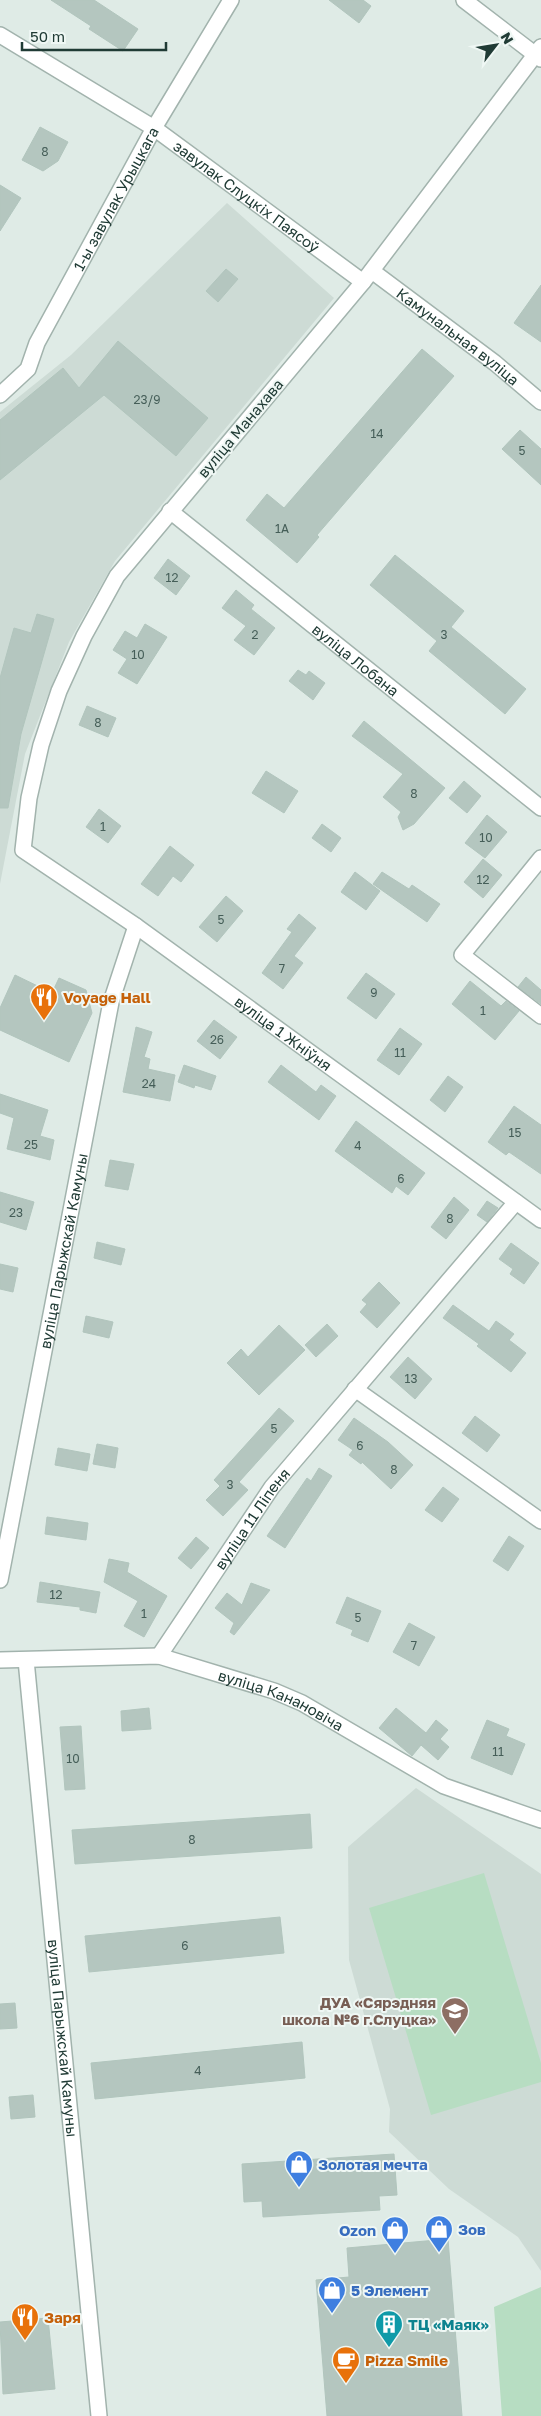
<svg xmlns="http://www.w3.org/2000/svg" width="541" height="2416" viewBox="0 0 541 2416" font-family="'Golos Text',sans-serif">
<rect width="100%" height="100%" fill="#dfebe6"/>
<path fill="#cddbd5" d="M227,203L334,298L115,561L69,642L25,754L0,884V412L71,355Z
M416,1788L541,1874V2271L518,2237L449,2189L389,2132L390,2109L349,1960L348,1847Z"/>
<path fill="#b7ddc2" d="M484,1873L541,2063V2082L431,2115L369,1908Z
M541,2287V2416H502L494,2307Z"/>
<path fill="#b4c6bf" stroke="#b1c5bd" d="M51,0H94L138,29L123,51L89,29L91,26Z
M329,0H363L371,6L359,23Z
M40,127L68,142L58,161L43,171L22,160Z
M0,185L21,198L0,231Z
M226,269L238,279L218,302L206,291Z
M541,285V342L514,323Z
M118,341L208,418L176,456L104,395L0,480V420L63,368L79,388Z
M422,349L454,376L317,535L319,537L297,563L246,520L267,494L284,508Z
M520,430L541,449V485L502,449Z
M395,555L464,611L451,627L526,689L505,714L429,651L437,641L370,585Z
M168,559L190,576L176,595L154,578Z
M236,590L254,605L251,609L275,628L254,655L234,640L246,626L222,608Z
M37,614L54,619L21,734L8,808H0V678L14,628L31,633Z
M145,624L167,637L137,684L118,673L127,659L113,650L125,631L137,638Z
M298,670L306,675L309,671L325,683L313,700L289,681Z
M87,706L116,718L108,737L79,725Z
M364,721L445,788L414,824L403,830L398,817L401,812L383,797L403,774L352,736Z
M266,771L298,791L284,813L252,793Z
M464,781L481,796L467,813L449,798Z
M99,809L121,826L108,843L86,827Z
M487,815L507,832L485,858L465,843Z
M322,824L341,838L331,852L312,838Z
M170,846L194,865L181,882L173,876L158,896L141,884Z
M483,859L502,875L483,898L464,882Z
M355,872L380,891L366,910L341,892Z
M382,872L409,889L412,885L440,904L427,922L373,884Z
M226,896L243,911L217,942L199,927Z
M299,914L316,928L294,956L303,963L283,989L262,973L292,932L287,929Z
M366,973L395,994L376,1019L347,998Z
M15,975L52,993L59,978L86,990L92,1013L69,1062L0,1030V1008Z
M526,977L541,990V1004L518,987Z
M470,981L501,1006L506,1001L519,1011L495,1040L452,1004Z
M214,1020L237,1037L220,1059L197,1041Z
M136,1027L152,1032L144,1057L150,1059L148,1069L175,1075L170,1101L123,1092Z
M400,1028L422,1044L399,1075L377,1060Z
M184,1065L216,1076L211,1090L195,1085L194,1088L178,1082Z
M281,1065L316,1092L321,1085L336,1096L319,1120L268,1082Z
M448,1076L463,1087L445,1112L430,1100Z
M0,1094L48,1110L40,1136L54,1140L50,1160L7,1149L14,1118L0,1113Z
M514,1106L541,1125V1174L509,1152L506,1155L488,1142Z
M356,1121L425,1173L408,1195L396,1186L392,1193L335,1151Z
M110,1160L134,1164L128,1190L105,1186Z
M0,1192L34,1202L26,1230L0,1222Z
M454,1197L469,1210L446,1239L431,1227Z
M487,1201L498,1208L487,1222L477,1215Z
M97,1242L125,1249L121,1265L94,1258Z
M511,1243L539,1263L524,1284L510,1274L513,1269L499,1259Z
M0,1264L18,1268L13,1292L0,1289Z
M379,1282L400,1303L377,1328L360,1312L367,1304L362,1300Z
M453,1305L489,1331L496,1321L514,1334L509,1340L526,1353L511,1372L477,1346L479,1344L443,1318Z
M86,1316L113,1322L109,1338L83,1332Z
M327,1324L338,1336L316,1357L305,1345Z
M279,1325L305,1350L259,1395L227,1363L241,1349L248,1357Z
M408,1357L432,1379L415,1399L390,1377Z
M279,1408L294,1421L239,1482L248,1490L223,1516L206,1500L220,1486L214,1480Z
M475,1416L500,1435L487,1452L462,1433Z
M354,1418L388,1442L413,1465L391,1489L362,1462L361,1464L349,1455L353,1450L338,1440Z
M97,1444L118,1448L115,1468L93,1464Z
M58,1448L90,1454L87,1471L55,1465Z
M319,1468L332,1476L285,1548L267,1536L307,1478L311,1481Z
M443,1487L459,1499L442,1522L425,1510Z
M47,1517L88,1523L86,1540L45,1534Z
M509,1536L524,1546L508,1571L493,1561Z
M196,1537L209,1548L191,1569L178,1558Z
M109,1559L129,1563L127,1572L167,1596L144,1637L124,1626L138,1601L104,1582Z
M40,1582L100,1592L96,1613L80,1610V1607L37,1602Z
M251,1583L270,1590L234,1635L230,1632L234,1623L215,1608L227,1593L242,1605Z
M347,1597L381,1611L368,1642L351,1635L353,1630L336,1623Z
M409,1623L435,1637L419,1666L393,1652Z
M149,1708L151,1729L122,1731L121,1711Z
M396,1708L426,1733L436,1720L448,1730L440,1739L449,1747L438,1760L421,1745L412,1756L379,1728Z
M487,1720L509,1729L506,1736L525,1744L512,1775L471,1758Z
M81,1726L85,1789L65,1790L60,1727Z
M310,1814L312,1848L75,1864L72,1830Z
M280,1917L284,1953L89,1972L85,1936Z
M15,2003L17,2028L0,2029V2004Z
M302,2042L305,2078L95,2099L91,2063Z
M33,2095L35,2117L11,2119L9,2097Z
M394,2154L397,2195L379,2196L380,2210L263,2217L262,2201L244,2202L242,2164Z
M448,2239L462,2416H327L316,2280L349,2277L347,2248Z
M48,2318L55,2389L3,2394L0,2322Z"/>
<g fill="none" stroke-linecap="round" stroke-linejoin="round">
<g stroke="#a2b3ad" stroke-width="18">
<g id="minor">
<path d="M464,0L541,59"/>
<path id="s1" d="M0,35L154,128L363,282"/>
<path id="s2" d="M541,47L363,282L117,576L84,636L59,691L41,745L29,798L23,850L136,926L541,1220"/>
<path id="s3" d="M372,271L495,363L541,402"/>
<path id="s4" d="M0,395L28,369L37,343L154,128L231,0"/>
<path id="s5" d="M170,511L541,808"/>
<path d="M541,858L462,955L541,1016"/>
<path d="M355,1389L541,1521"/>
<path id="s6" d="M0,1580L111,1002L136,926"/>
<path id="s7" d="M159,1656L272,1487L516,1202"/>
<path id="s8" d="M0,1660L159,1656L274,1691L302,1703L444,1786L541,1820"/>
<path id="s9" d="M26,1660C51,1912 76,2164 99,2416"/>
</g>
</g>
<use href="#minor" stroke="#fff" stroke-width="15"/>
</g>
<defs>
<g id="restaurant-pin" transform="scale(1.4375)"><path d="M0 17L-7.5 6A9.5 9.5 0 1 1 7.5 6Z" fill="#e8710a" stroke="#eff7f4"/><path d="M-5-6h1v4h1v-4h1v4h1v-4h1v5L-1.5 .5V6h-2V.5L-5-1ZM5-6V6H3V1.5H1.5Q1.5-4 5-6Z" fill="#fff"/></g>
<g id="school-pin" transform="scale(1.4375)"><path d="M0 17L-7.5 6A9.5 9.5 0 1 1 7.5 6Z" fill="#8d6e63" stroke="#eff7f4"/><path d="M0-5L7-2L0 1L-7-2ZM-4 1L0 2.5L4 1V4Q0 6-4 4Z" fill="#fff"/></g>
<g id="shop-pin" transform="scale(1.4375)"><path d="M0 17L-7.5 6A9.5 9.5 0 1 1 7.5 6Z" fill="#3f7fe0" stroke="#eff7f4"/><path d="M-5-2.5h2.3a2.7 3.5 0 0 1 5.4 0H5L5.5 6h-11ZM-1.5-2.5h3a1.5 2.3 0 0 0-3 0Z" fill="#fff"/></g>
<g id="building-pin" transform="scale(1.4375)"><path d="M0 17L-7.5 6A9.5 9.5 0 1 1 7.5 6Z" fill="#0f9aa8" stroke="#eff7f4"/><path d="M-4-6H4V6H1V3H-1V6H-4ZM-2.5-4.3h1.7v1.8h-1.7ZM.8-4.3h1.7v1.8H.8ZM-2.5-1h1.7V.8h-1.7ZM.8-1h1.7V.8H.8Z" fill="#fff"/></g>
<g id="cafe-pin" transform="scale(1.4375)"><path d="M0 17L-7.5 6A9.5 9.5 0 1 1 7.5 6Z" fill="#e8710a" stroke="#eff7f4"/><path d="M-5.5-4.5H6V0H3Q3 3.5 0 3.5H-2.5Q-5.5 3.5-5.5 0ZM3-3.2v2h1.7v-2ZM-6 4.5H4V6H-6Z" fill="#fff"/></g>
</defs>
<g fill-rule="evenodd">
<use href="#restaurant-pin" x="44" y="997"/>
<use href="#school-pin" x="455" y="2011"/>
<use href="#shop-pin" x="299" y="2164"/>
<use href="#shop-pin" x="439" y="2229"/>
<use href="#shop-pin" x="395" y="2230"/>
<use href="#shop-pin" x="332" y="2290"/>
<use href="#restaurant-pin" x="25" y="2317"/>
<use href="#building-pin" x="389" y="2324"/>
<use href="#cafe-pin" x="346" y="2360"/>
</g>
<g text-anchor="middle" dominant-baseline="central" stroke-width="4" stroke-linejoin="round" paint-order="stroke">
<g font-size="12" fill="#455e58">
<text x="45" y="151">8</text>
<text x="147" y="399">23/9</text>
<text x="377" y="433">14</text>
<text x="522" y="450">5</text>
<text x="282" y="528">1А</text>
<text x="172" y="577">12</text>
<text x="255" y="634">2</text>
<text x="444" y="634">3</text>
<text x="138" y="654">10</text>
<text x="98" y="722">8</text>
<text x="414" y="793">8</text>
<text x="103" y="826">1</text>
<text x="486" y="837">10</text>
<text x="483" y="879">12</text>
<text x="221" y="919">5</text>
<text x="282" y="968">7</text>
<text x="374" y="992">9</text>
<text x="483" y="1010">1</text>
<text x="217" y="1039">26</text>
<text x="400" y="1052">11</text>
<text x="149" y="1083">24</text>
<text x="515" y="1132">15</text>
<text x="31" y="1144">25</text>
<text x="358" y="1145">4</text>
<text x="401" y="1178">6</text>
<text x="16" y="1212">23</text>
<text x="450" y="1218">8</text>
<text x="411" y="1378">13</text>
<text x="274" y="1428">5</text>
<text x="360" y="1445">6</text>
<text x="394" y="1469">8</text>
<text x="230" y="1484">3</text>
<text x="56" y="1594">12</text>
<text x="144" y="1613">1</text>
<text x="358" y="1617">5</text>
<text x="414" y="1645">7</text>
<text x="498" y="1751">11</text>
<text x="73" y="1758">10</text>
<text x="192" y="1839">8</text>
<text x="185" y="1945">6</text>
<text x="198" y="2070">4</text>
</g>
<g font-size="15" fill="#203b35" stroke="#eff7f4">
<text stroke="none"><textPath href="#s1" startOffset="295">завулак Слуцкіх Паясоў</textPath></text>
<text stroke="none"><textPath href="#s4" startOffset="230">1-ы завулак Урыцкага</textPath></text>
<text stroke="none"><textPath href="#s3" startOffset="108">Камунальная вуліца</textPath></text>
<text transform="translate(240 428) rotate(-50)">вуліца Манахава</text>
<text stroke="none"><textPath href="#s5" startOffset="238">вуліца Лобана</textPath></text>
<text stroke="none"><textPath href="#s2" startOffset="1289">вуліца 1 Жніўня</textPath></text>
<text stroke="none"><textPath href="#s6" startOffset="335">вуліца Парыжскай Камуны</textPath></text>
<text stroke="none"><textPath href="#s7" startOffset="166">вуліца 11 Ліпеня</textPath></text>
<text stroke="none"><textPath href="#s8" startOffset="289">вуліца Канановіча</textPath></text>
<text stroke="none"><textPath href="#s9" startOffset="380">вуліца Парыжскай Камуны</textPath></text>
</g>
<g font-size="15" font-weight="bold" fill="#c56008" stroke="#eff7f4" text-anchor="start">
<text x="63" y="997">Voyage Hall</text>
<text x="44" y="2317">Заря</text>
<text x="365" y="2360">Pizza Smile</text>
</g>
<g font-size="15" font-weight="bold" fill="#785e54" stroke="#eff7f4" text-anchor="end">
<text x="436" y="2002">ДУА «Сярэдняя<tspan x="436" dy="17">школа №6 г.Слуцка»</tspan></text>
</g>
<g font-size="15" font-weight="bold" fill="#366cbe" stroke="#eff7f4" text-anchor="start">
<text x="318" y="2164">Золотая мечта</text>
<text x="458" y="2229">Зов</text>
<text x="376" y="2230" text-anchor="end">Ozon</text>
<text x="351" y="2290">5 Элемент</text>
</g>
<g font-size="15" font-weight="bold" fill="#0d838f" stroke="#eff7f4" text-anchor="start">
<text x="408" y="2324">ТЦ «Маяк»</text>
</g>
</g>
<g transform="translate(496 45) rotate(59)" stroke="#eff7f4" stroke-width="4" paint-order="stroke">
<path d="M0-4L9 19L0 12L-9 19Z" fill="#203b35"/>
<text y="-8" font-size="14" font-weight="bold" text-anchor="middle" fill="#203b35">N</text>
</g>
<path d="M22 42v8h144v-8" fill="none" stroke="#203b35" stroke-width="2.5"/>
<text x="30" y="42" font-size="15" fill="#203b35" stroke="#eff7f4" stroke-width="4" paint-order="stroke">50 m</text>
</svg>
